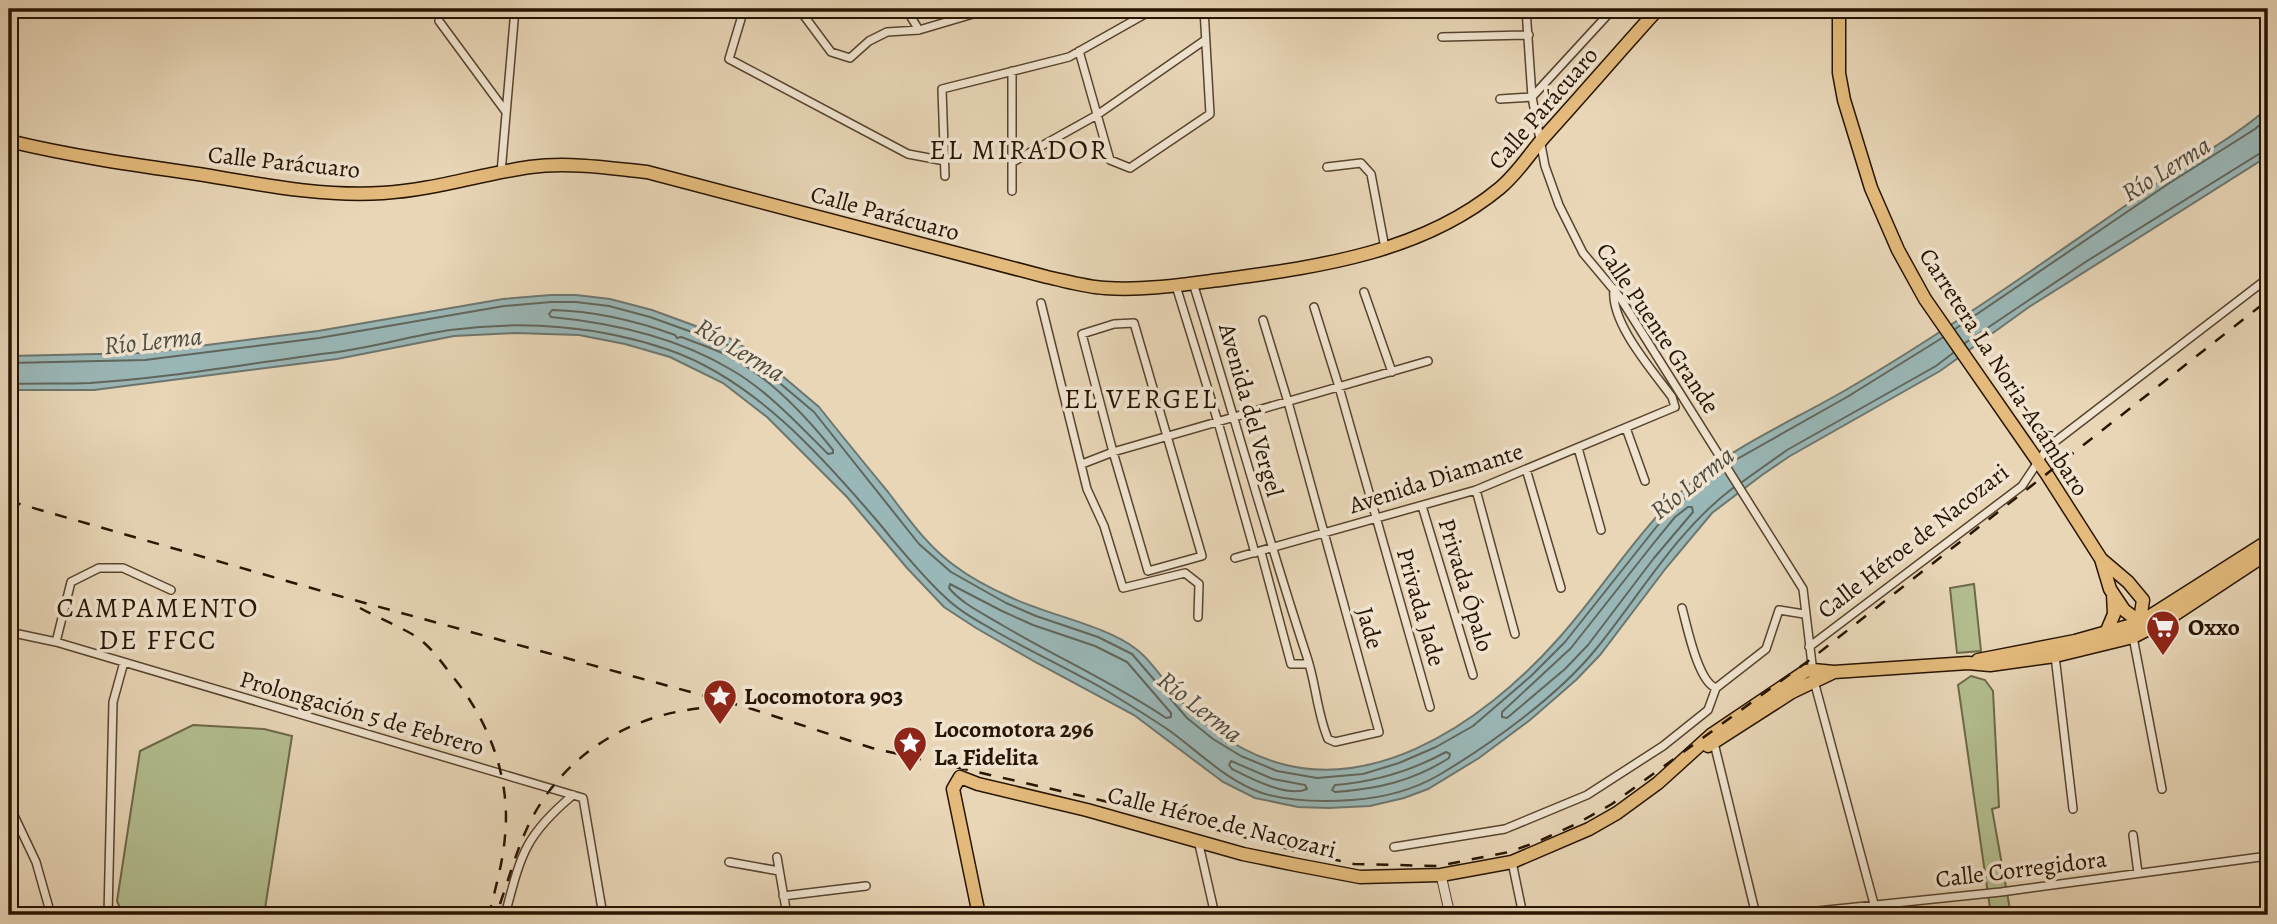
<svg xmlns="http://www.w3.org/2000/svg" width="2277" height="924" viewBox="0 0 2277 924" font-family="Alegreya,serif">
<rect width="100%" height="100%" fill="#e8d6b7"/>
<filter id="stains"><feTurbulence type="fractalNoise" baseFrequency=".00286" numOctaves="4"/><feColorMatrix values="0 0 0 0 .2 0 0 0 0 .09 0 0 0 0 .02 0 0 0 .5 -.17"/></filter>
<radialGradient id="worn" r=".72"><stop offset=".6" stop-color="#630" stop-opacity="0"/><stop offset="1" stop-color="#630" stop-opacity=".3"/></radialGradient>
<path fill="#b3be90" stroke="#6d6948" stroke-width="2" d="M1974,584L1981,651L1957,653L1950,588Z
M1971,676L1985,680L1993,691L1999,807L1992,809L2011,915H1991L1958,685Z
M193,725L264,729L292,736L264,915H123L117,901L140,751Z"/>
<path fill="#9ab7b7" stroke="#6c766e" stroke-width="2" d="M2268,108V156L2029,307L1940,371L1790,456L1762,475L1712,513L1666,568L1600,655L1576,680L1530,720L1479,758L1428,789L1404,798L1370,806L1328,808L1298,807L1255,798L1223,782L1134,715L1037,663L976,628L944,607L907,568L847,497L767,417L723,383L670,357L625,344L579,335L515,333L454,336L337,359L94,390H9V356L144,353L318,331L503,299L551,295H576L610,299L652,310L731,339L760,357L819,407C842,436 865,464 888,492C908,518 927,546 955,566C971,578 992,589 1010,597C1047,615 1105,625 1136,649C1150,659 1161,677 1172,690C1191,714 1215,733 1242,748C1358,811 1483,724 1559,638C1610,581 1647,513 1710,468C1752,438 1799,417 1844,391C1949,330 2048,259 2148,190C2187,162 2231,140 2268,108Z"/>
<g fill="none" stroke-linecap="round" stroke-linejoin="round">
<path stroke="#60665c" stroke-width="2" d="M552,310C595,311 634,320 675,335L677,338L681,337C694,342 709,347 722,353C765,372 804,414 833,450V453L828,454C798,424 767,390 730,369C676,337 615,323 551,317L549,314Z
M1955,329L2168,184L2255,129L2268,118
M1965,343L2087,261L2262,152L2268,151
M9,363L145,360L319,338L504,306L551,302H576L609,306L650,317L728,345L756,363L814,412L919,544L951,572L1006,603L1036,616L1098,637L1132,654L1187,718L1213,739L1241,756L1277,771L1317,778L1363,774L1399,763L1436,747L1473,726L1531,676L1565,642L1669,511L1721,469
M9,384C36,383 63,384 90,383C170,378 251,363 330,353C371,348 410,336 450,330C523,320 600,326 669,350C753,379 821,455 878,522C899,547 920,574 945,597C959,611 978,621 995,631C1030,651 1066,668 1102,688C1125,702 1148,716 1170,731C1200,753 1227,781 1262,793C1291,802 1322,802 1352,800C1382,798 1413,790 1439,775C1491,744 1558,696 1596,649C1640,595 1677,530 1733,488
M1730,463L1847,397L1942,338
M1742,482L1787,450L1936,366L1953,353
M1688,507H1692L1693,512L1654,558L1588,645L1565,669L1507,718L1502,717V712L1571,648L1653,544L1675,517Z
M950,584L1002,611L1033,625L1095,646L1127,662L1171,713V717L1166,718C1114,683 1056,657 1002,625C984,614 962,604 949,588Z
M1446,752L1450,754L1449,758C1413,781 1378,789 1335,792L1332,790L1335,785C1374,782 1411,771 1446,752Z
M1231,761L1273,779L1305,785L1307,789C1288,798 1250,778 1232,769L1229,765Z"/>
<g stroke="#57442e" stroke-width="10">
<path id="minor" d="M744,9L729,59L908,154L945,161
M799,9L831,52L850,58L869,41L887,32L919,30L990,9
M906,9L919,30
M1526,9L1532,97L1545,166L1559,205L1583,253L1619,296L1803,589L1814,681L1877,915
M439,21L506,112
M1442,37L1529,35
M1079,51L1110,160L1130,168L1210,114L1204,9
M1500,99L1532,97L1613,9
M1013,162L1097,115L1205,40
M1327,167L1361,163L1371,174L1385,248
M501,173L515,9
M945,176L942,89L1069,57L1154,9
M1012,191V71
M1193,283C1232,408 1266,533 1307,657C1316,684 1317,713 1328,739L1335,742L1379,732L1288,402L1263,320
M1176,286L1218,422L1255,553
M1364,292L1392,372
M1041,303L1087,489L1104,526L1123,588L1185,573L1199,584L1198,617
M1314,307L1339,387L1430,707
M1134,323L1202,556L1148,571L1113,452L1082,334L1114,324Z
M1626,428L1645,481
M1578,448L1601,530
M1082,464L1113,452L1428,361
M1526,469L1561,588
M1476,490L1515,634
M1422,506L1473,675
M1261,552L1291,664H1309
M1235,558L1476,490L1675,407L1672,397C1653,371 1610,323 1614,289
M1682,608C1687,626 1698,682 1716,688
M9,632L56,642L583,798L603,915
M2133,637L2162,789
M56,642L71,582L99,568H123L171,590
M1809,647L2022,486L2048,447L2268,278
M2055,656L2073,809
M1714,743L1756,915
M9,805L36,862L51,915
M2133,835L2138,873
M1198,840L1215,915
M1394,847L1505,829L1587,795L1663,746L1708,710L1716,688L1766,649L1779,610L1804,614
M777,857L787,915
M729,862L779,871
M1512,862L1523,915
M783,896L866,886
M108,915L113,702L124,662
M505,915C521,855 524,836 573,795
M1779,915L2001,892L2268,856"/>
</g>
<g stroke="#57442e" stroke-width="11">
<path id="tertiary" d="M1441,875L1450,915"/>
</g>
<g stroke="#271401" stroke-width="15">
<path id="primary" d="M1839,9V73L1844,100L1871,188L1898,250L1925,299L2046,473L2101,559L2110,589L2124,610L2150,630
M9,141C71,156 134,165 198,174C259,184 321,197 383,193C434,190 481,174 530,167C569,162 609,168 647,172L1047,277C1066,281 1086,287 1105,288C1145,291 1187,284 1227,279C1322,266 1423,252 1500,188C1518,173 1530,153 1545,136C1583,94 1620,51 1658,9
M2101,559L2128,582L2143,600L2139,627
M2106,633L2114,614L2113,594
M1978,660L2075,641L2139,623L2268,541
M1708,746L1792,692L1834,672
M979,915L953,789L960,777L978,784L1087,810L1243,854L1297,865L1360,877L1441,875L1512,862L1589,829L1617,813L1658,783L1711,735L1806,671L1813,670L1834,672L1968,663L1990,665L2055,656L2133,637L2168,619L2268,553"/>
</g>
<use href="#minor" stroke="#f0e4d0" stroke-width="7"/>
<use href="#tertiary" stroke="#f0e4d0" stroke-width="9"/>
<use href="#primary" stroke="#e4bb7c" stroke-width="12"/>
<path stroke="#271401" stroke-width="2.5" stroke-dasharray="12 12" stroke-linecap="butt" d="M9,501L332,594L749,708L872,748L1139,809L1292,850L1354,864L1438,866L1509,852L1537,842L1576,824L1612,804L1811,659L2268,300
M360,608C378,618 399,626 417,637C431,647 443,664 453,677C489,721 511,779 505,836C503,863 495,889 489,915
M500,904C510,875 518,845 532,818C571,745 647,706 728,707"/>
</g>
<defs>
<g id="supermarket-pin" transform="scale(1.75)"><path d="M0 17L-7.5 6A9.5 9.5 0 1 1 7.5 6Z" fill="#8f2418" stroke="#f0e4d0"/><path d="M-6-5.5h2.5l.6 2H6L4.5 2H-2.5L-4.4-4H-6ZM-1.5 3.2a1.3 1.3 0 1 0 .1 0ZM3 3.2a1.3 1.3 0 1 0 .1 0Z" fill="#fff"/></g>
<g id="sight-pin" transform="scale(1.75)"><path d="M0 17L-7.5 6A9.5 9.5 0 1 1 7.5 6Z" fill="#8f2418" stroke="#f0e4d0"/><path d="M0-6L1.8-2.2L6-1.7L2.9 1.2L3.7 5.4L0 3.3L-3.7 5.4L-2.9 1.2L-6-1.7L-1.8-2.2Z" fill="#fff"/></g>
</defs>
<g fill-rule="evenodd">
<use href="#supermarket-pin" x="2163" y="627"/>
<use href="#sight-pin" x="720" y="696"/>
<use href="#sight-pin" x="910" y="743"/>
</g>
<g text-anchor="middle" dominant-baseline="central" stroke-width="7" stroke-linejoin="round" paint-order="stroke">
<g font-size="24" fill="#271401" stroke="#f0e4d0">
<text transform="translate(1543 108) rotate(-49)">Calle Parácuaro</text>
<text transform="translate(284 162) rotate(6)">Calle Parácuaro</text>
<text transform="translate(885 213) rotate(15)">Calle Parácuaro</text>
<text transform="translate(1658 328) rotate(56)">Calle Puente Grande</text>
<text transform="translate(2004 372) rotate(57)">Carretera La Noria-Acámbaro</text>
<text transform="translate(1251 410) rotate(74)">Avenida del Vergel</text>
<text transform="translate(1436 478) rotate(-18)">Avenida Diamante</text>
<text transform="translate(1913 541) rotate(-38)">Calle Héroe de Nacozari</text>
<text transform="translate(1466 585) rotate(73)">Privada Ópalo</text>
<text transform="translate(1421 607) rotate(74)">Privada Jade</text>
<text transform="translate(1370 628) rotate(74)">Jade</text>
<text transform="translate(362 713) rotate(16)">Prolongación 5 de Febrero</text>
<text transform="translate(1222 822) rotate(14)">Calle Héroe de Nacozari</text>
<text transform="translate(2021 869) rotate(-7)">Calle Corregidora</text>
</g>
<g font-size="24" font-weight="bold" fill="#271401" stroke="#f0e4d0" text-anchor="start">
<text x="2188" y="627">Oxxo</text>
<text x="744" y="696">Locomotora 903</text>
<text x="934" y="729">Locomotora 296<tspan x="934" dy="28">La Fidelita</tspan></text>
</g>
<g font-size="26" font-style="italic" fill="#4f4d41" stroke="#f0e4d0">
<text transform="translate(2166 169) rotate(-32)">Río Lerma</text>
<text transform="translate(153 341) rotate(-6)">Río Lerma</text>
<text transform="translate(740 350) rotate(31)">Río Lerma</text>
<text transform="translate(1692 483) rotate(-39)">Río Lerma</text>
<text transform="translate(1200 707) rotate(38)">Río Lerma</text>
</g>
<g font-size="28" letter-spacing="2" fill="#271401" stroke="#f0e4d0">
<text x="1019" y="150">EL MIRADOR</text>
<text x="1141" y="399">EL VERGEL</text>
<text x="158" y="608">CAMPAMENTO<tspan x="158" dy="32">DE FFCC</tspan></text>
</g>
</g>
<rect width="2277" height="924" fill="none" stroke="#e8d6b7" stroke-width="35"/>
<rect x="10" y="10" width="2256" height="903" fill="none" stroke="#271401" stroke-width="3.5"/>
<rect x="18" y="18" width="2242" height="889" fill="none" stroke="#271401" stroke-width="2"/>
<rect width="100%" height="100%" filter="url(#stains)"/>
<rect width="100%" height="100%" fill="url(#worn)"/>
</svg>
